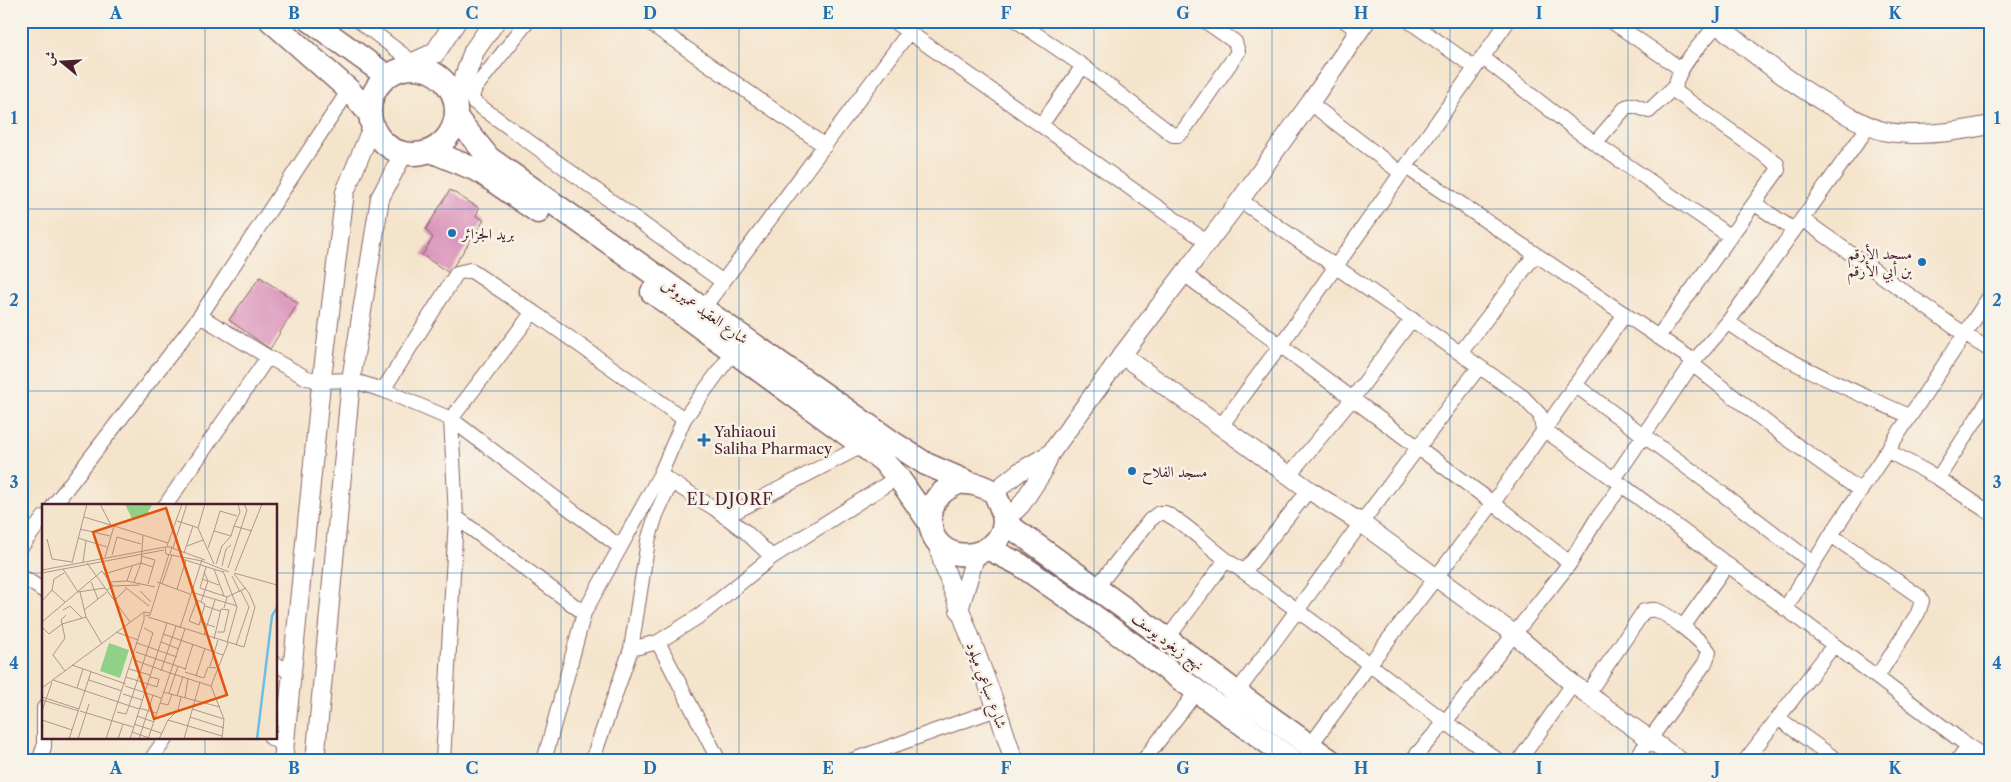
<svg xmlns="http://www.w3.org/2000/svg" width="2011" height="782" viewBox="0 0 2011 782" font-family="'Libre Caslon Text',Amiri,serif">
<rect width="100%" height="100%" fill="#f7f3e8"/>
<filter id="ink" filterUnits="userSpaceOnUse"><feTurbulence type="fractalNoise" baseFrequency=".02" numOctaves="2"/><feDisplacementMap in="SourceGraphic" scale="10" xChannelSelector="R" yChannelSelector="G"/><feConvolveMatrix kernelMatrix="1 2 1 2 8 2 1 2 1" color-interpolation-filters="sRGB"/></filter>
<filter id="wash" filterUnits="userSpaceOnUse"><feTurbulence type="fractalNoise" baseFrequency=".0096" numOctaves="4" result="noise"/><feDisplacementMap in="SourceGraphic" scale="20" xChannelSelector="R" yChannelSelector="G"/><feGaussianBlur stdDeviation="1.12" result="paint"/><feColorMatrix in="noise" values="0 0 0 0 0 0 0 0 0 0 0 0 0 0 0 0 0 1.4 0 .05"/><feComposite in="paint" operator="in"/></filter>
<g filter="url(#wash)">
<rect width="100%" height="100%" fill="#f5e4cc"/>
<g id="blocks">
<path fill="#d88bb6" d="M450,190L479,208L476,216L484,220L449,273L422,255L433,238L426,229Z
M260,277L298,303L270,349L229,320Z"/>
</g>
</g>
<g filter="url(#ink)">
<use href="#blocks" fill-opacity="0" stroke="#866463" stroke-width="1"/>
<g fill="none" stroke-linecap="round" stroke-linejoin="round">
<g stroke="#866463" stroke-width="16">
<path id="minor" d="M359,21L414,63
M528,21L475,88L472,97L474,102L723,282
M647,21L825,146
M893,21L1207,242
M1017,21L1083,66L1173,135H1178L1183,131L1238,52L1235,42L1205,21
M1345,21L1359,31
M1409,21L1474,67
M1611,21L1681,69
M1482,57L1576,130L1731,237
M1310,103L1401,173
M1041,125L1083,66
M1595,143L1626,107L1633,105L1649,111L1674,87
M1406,167L1694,361
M1240,200L1523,397L1540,415L1543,429L1614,479L1968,746L1990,760
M1755,204L1794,230
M1802,219L1964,334L1990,350
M1184,274L1493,503L1570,563
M699,314L909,32
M200,316L268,357L307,378L323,381L351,380L383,390L451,419L620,547
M1728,322C1783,362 1847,388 1909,416
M1658,337L1778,170L1777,164L1676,92C1671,73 1705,39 1717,25
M1461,352L1535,255
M1692,364L1784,436L1861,491
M1575,385L1703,479L1813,563
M383,390L457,273L470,270L533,312L684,419
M1221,426L1280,346L1508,21
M1888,451L1938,478L1990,513
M1288,476L1353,398L1412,319
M665,478L714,508L746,532L772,557
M1938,478L1990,398
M1614,479L1694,361L1728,322L1869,126
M53,506L200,316L349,90
M165,506L268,357
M456,517L584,613
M725,517L864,445
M1831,535L1920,597L1922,601L1918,613L1877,677
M21,547L44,517
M1244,572L1309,490
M21,576L44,591
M1096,588L1150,520L1159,513H1165C1189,525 1209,548 1231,563C1323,626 1409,697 1499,761
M1785,609L1831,535L1990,296
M1683,627L1727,565
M1167,639L1226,560
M658,642L719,761
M631,649L658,642L701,615L772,557L898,477
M276,664L291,673
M1588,693L1644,611C1648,610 1652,609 1656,610C1668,614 1702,641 1709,652L1705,663L1634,761
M1232,699L1361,523L1479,367
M1778,718L1838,761
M271,738L284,745
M1310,746L1369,665L1493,503L1625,314
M39,761L44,747V708
M150,761L166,738
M443,761L456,517L451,419L533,312
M544,761L584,613L660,475L684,419L733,352
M592,761L631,649L648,541L656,515L671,482
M850,761L997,709
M1143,761L1197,691
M1411,761L1445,722L1570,563L1596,520L1622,485
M1519,761L1573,684
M1745,761L1834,645
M1957,761L1968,746"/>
</g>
<g stroke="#866463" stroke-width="20">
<path id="tertiary" d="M1713,21C1755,55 1797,89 1845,114C1857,120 1869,127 1883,131C1917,138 1957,132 1990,125
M1122,355L1309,490L1361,523L1514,634L1573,684L1680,761
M994,492L1019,472L1050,454
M1003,516L1016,510L1021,505L1042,473L1050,454L1122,355L1240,200L1310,103L1366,21
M938,545L943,564L997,709L1014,761
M959,610L976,554
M283,761L320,394L345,192L372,127
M315,761L351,380L380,198L403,154"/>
</g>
<g stroke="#866463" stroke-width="22">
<path id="secondary" d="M400,69L435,53L456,21
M456,102L474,51L495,21"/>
</g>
<g stroke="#866463" stroke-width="25">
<path id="primary" d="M271,21L349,90L369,113
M311,21L387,76
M370 111a43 43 0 1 1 86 0a43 43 0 1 1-86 0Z
M456,117L489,158L895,444L926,464L970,483
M431,151L479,171L538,212
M652,292L882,460L898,477L931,525
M959,483C973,482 982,486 994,492C998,501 1004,512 1004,522C1001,564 928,569 930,516C931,499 944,489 959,483Z
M1004,522L1167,639L1237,693L1331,761
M987,548L1019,564L1091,614L1293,761"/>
</g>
<use href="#minor" stroke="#fff" stroke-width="14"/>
<use href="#tertiary" stroke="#fff" stroke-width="18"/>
<use href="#secondary" stroke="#fff" stroke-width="20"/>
<use href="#primary" stroke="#fff" stroke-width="22"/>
</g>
</g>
<path fill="none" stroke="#1f6fb2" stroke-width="1" stroke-opacity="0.55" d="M205,21V506M383,21V761M561,21V761M739,21V761M917,21V761M1094,21V761M1272,21V761M1450,21V761M1628,21V761M1806,21V761M21,209H1990M21,391H1990M21,573H44M276,573H1990M205,738V761"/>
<g fill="#1f6fb2" stroke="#f7f3e8" stroke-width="2">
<circle cx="452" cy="233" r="5"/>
<circle cx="1922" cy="262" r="5"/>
<path d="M701.5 432.5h5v5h5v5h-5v5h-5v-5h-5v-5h5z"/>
<circle cx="1132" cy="471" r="5"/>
</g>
<g text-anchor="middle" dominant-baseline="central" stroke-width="5" stroke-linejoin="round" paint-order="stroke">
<g font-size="15" fill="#4a1f2b" stroke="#f7f3e8" text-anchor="start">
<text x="462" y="233">بريد الجزائر</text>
<text x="1912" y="253" text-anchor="end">مسجد الأرقم<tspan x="1912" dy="17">بن أبي الأرقم</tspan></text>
<text x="714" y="431">Yahiaoui<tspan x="714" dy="17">Saliha Pharmacy</tspan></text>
<text x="1142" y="471">مسجد الفلاح</text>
</g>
<g font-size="15" fill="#4a1f2b" stroke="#f7f3e8">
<text transform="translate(705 311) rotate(35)">شارع العقيد عميروش</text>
<text transform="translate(1168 641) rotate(37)">نهج زيغود يوسف</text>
<text transform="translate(987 685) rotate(70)">شارع سباعي ميلود</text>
</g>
<g font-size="16" letter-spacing="1" fill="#4a1f2b" stroke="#f7f3e8">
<text x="730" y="499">EL DJORF</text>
</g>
</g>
<g transform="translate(42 504)">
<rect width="235" height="235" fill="#f5e4cc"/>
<path d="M83,0H110V1L105,10L90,15ZM67,139L87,146L78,174L58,167Z" fill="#90d188"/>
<path fill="none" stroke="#69c0e6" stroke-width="2.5" d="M215,235L230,112L235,103"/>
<path fill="none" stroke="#b1958c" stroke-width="1" d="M58,0L69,21M195,12L178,7L172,27L189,32L192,22L210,27M42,13L72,22M135,17L151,22M192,22L198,8L196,0M156,24L172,60M38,25L68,32M36,34L65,43M5,35L10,55L30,58M125,42L140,0M145,42L161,36M130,44L163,56M131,44L145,0M166,44L172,27M142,49L151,22L156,24L163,0M128,50L130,43H123L124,50L160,57L187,68M70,51L75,33L99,40M99,52L113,56L106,80M63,53L72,22L126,39M140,55L181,68M41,58L44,37M30,59L45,0M45,59L88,118M174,60L180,42L189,32M180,62L184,45L189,41M164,63L158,84L185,93M186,64L205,6L202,0M21,65L36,88L63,84M172,65L182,92M0,66L123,43M181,67L195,103L185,139M193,67L220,0M0,69L122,46M192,69L235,81M190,72L198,88M160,75L177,81M85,77L90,62M49,78L56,95M68,78L85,77L113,83M92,78L99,59L101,32M115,78L148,90M120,80L130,51M71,82L62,70L99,59L111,63M83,83L107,102M135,85L144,56M10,86L12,75L22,69M65,86L71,82L98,81M98,87L109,98M38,88L44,113L60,140M149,88L195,102M155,96L163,100L157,121L147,117ZM0,97L10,86L23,98M72,97L84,85M159,98L166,77L162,68M163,102L178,107M182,104L185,93L204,84M21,106L28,102L40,114M42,106L65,88M24,111L19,116L20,120L44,113M103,112L108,111L127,50M106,113L202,143L213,103L207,89L192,70M0,118L60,67L62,70M158,118L173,123M0,123L7,130L20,120L23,134L11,151L23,167M138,124L160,56M74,128L96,136M121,130L181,151M162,131L173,96M172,135L179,105L187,106L182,128H175M119,138L137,145M95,139L135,153M194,141L207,103L199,87M94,148L144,165M92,156L128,169M30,161L84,180M168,162L176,136M87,165L108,171M143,166L151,140M119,167L134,122M143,168L162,174L166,163L174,164M128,169L169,182M154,172L163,144M84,173L115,183L117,175L108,173M11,176L97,205M47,176L80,187M83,182L119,194M0,184L102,108M35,184L41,165M121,188L178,203M127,189L136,162M81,190L100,196M135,192L141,172M0,193L37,205M139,193L136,206L126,216L180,232M143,194L146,174M0,196L37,207M118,199L126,201L130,190M87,202L111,129L102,124M97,204L114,209M150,205L182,215M0,207L10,178M38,207L91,223M75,208L84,210L87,202M95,212L112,218M148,213L182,224M0,216L30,226M92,220L119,229M90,228L107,234M27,235L49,168M36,235L47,200M64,235L102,116V108L108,109M76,235L81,220M88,235L125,119M97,235L111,191M106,235L143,125M117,235L126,216M142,235L158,178M180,235L182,215L169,182L186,139"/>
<path fill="#e0560e" fill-opacity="0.15" stroke="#e0560e" stroke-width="2.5" d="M124,4L185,191L112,215L51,28Z"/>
<rect width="235" height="235" fill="none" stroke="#4a1f2b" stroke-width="2.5"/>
</g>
<rect width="2011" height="782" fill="none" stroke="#f7f3e8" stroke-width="55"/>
<g transform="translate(62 62) rotate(288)" stroke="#f7f3e8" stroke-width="4" paint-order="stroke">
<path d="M0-4L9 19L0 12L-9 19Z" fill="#4a1f2b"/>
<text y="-8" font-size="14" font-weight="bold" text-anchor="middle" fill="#4a1f2b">ش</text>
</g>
<rect x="28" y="28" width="1956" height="726" fill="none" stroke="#1f6fb2" stroke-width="2"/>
<g font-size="16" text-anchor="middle" font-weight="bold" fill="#1f6fb2">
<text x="116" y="19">A</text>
<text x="294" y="19">B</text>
<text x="472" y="19">C</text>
<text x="650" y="19">D</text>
<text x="828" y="19">E</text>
<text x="1006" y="19">F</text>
<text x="1183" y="19">G</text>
<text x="1361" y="19">H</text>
<text x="1539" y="19">I</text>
<text x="1717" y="19">J</text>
<text x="1895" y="19">K</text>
<text x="14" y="124">1</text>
<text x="1997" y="124">1</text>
<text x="14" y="306">2</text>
<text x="1997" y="306">2</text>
<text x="14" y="488">3</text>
<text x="1997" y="488">3</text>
<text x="14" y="669">4</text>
<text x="1997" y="669">4</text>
<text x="116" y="774">A</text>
<text x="294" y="774">B</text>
<text x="472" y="774">C</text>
<text x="650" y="774">D</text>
<text x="828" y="774">E</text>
<text x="1006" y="774">F</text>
<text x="1183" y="774">G</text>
<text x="1361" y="774">H</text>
<text x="1539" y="774">I</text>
<text x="1717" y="774">J</text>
<text x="1895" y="774">K</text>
</g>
</svg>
